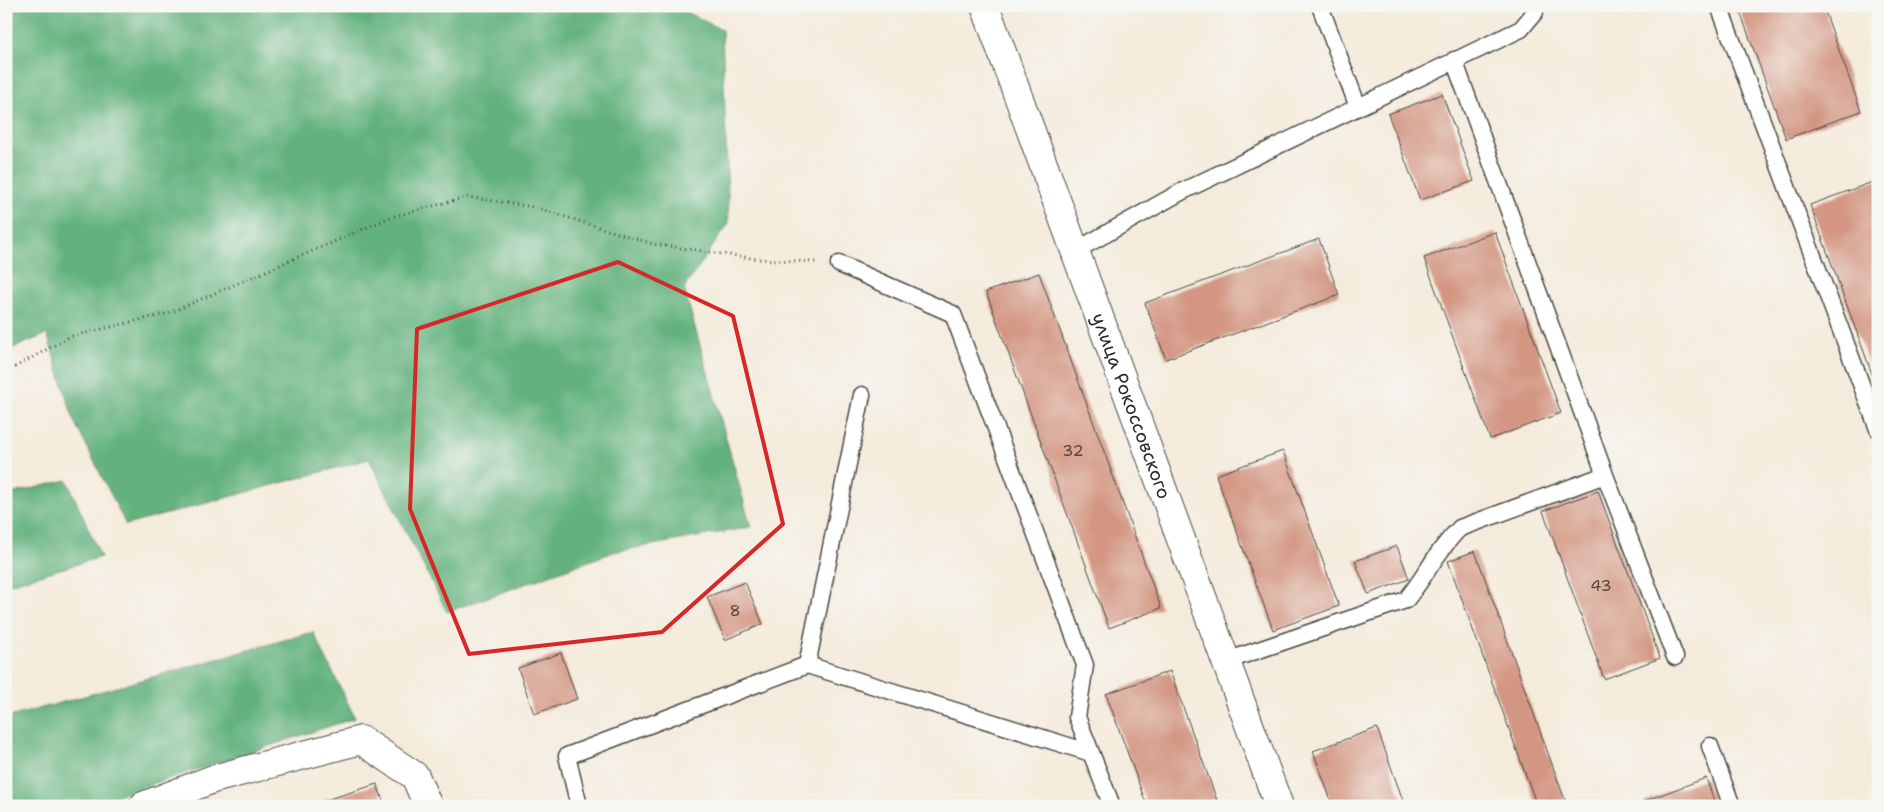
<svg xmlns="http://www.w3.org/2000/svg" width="1884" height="812" viewBox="0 0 1884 812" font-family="'Shantell Sans',sans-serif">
<rect width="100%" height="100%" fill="#f6f6f2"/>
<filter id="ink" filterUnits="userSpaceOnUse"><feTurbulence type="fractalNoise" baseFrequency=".02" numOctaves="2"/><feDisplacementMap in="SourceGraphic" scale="10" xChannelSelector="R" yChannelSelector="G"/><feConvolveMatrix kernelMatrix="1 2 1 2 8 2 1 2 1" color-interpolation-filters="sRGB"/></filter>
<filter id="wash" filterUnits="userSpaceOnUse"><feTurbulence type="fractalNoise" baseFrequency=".0096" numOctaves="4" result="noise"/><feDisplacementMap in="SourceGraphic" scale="20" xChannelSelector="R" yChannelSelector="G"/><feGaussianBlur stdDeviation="1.12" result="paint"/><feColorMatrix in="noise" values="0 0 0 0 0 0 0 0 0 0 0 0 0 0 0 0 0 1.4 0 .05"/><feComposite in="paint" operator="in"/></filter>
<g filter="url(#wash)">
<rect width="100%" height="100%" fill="#f4ebdb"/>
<path fill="#64b27e" stroke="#486e54" d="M6,6H674L722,30L729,223L684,288L751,527L614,552L447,612L369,459L126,525L74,421L47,334L6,351Z
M67,480L101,557L6,585V495Z
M313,632L355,718L84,806H6V718Z"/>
<g id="blocks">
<path fill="#d39682" d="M1738,6H1823L1861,111L1786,139Z
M1442,94L1474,181L1420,200L1388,114Z
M1878,180V390L1810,205Z
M1495,232L1561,413L1490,439L1424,258Z
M1319,239L1339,295L1166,359L1145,303Z
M1039,273L1161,608L1109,628L986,292Z
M1283,451L1339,606L1273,630L1216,475Z
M1598,491L1660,658L1604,679L1543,511Z
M1397,546L1409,579L1368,594L1355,561Z
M1475,551L1566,803L1557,806H1537L1448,561Z
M745,582L763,624L725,640L707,597Z
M561,653L577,699L534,714L518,668Z
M1170,671L1219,806H1147L1106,694Z
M1377,728L1405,806H1333L1313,751Z
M1706,778L1716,806H1646L1644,801Z
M377,784L385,806H310V805Z
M273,800L275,806H259Z"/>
</g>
</g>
<g filter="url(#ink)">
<use href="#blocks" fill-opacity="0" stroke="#494845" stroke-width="1"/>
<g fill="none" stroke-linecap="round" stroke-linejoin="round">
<g stroke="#494845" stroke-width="19">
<path id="service" d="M1320,6L1358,107
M1719,6L1878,429
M1454,60L1605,475L1675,657
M1075,251L1181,192L1521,29L1535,12V6
M839,264L953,314L1085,665L1077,717L1112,806
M1226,661L1406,600C1426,576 1437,550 1460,528L1605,475
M807,665L862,395
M1710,746L1732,806
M579,806L567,756L807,665L1091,753"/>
</g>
<g stroke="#494845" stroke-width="30">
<g id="minor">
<path id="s1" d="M985,6L1279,806"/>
<path d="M143,806L213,779L361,740L415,776L428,806"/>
</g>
</g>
<path stroke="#494845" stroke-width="3" stroke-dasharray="1 4" stroke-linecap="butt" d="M6,372L69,337L169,313L391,217L468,197L534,207L653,244L758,259L816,262"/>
<use href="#service" stroke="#fff" stroke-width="16"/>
<use href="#minor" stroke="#fff" stroke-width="28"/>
</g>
</g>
<path fill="none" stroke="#d62828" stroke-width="4" stroke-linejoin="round" d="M618,262L733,316L783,524L662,632L469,654L410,509L417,329Z"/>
<g text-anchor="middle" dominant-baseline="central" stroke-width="4" stroke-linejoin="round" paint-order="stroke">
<g font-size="16" fill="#554641">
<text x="1073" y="450">32</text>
<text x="1601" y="585">43</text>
<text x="735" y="610">8</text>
</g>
<g font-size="19" fill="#2b2b2b" stroke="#f6f6f2">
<text stroke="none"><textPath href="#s1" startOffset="426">улица Рокоссовского</textPath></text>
</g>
</g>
<rect width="1884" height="812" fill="none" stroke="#f6f6f2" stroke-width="25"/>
</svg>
